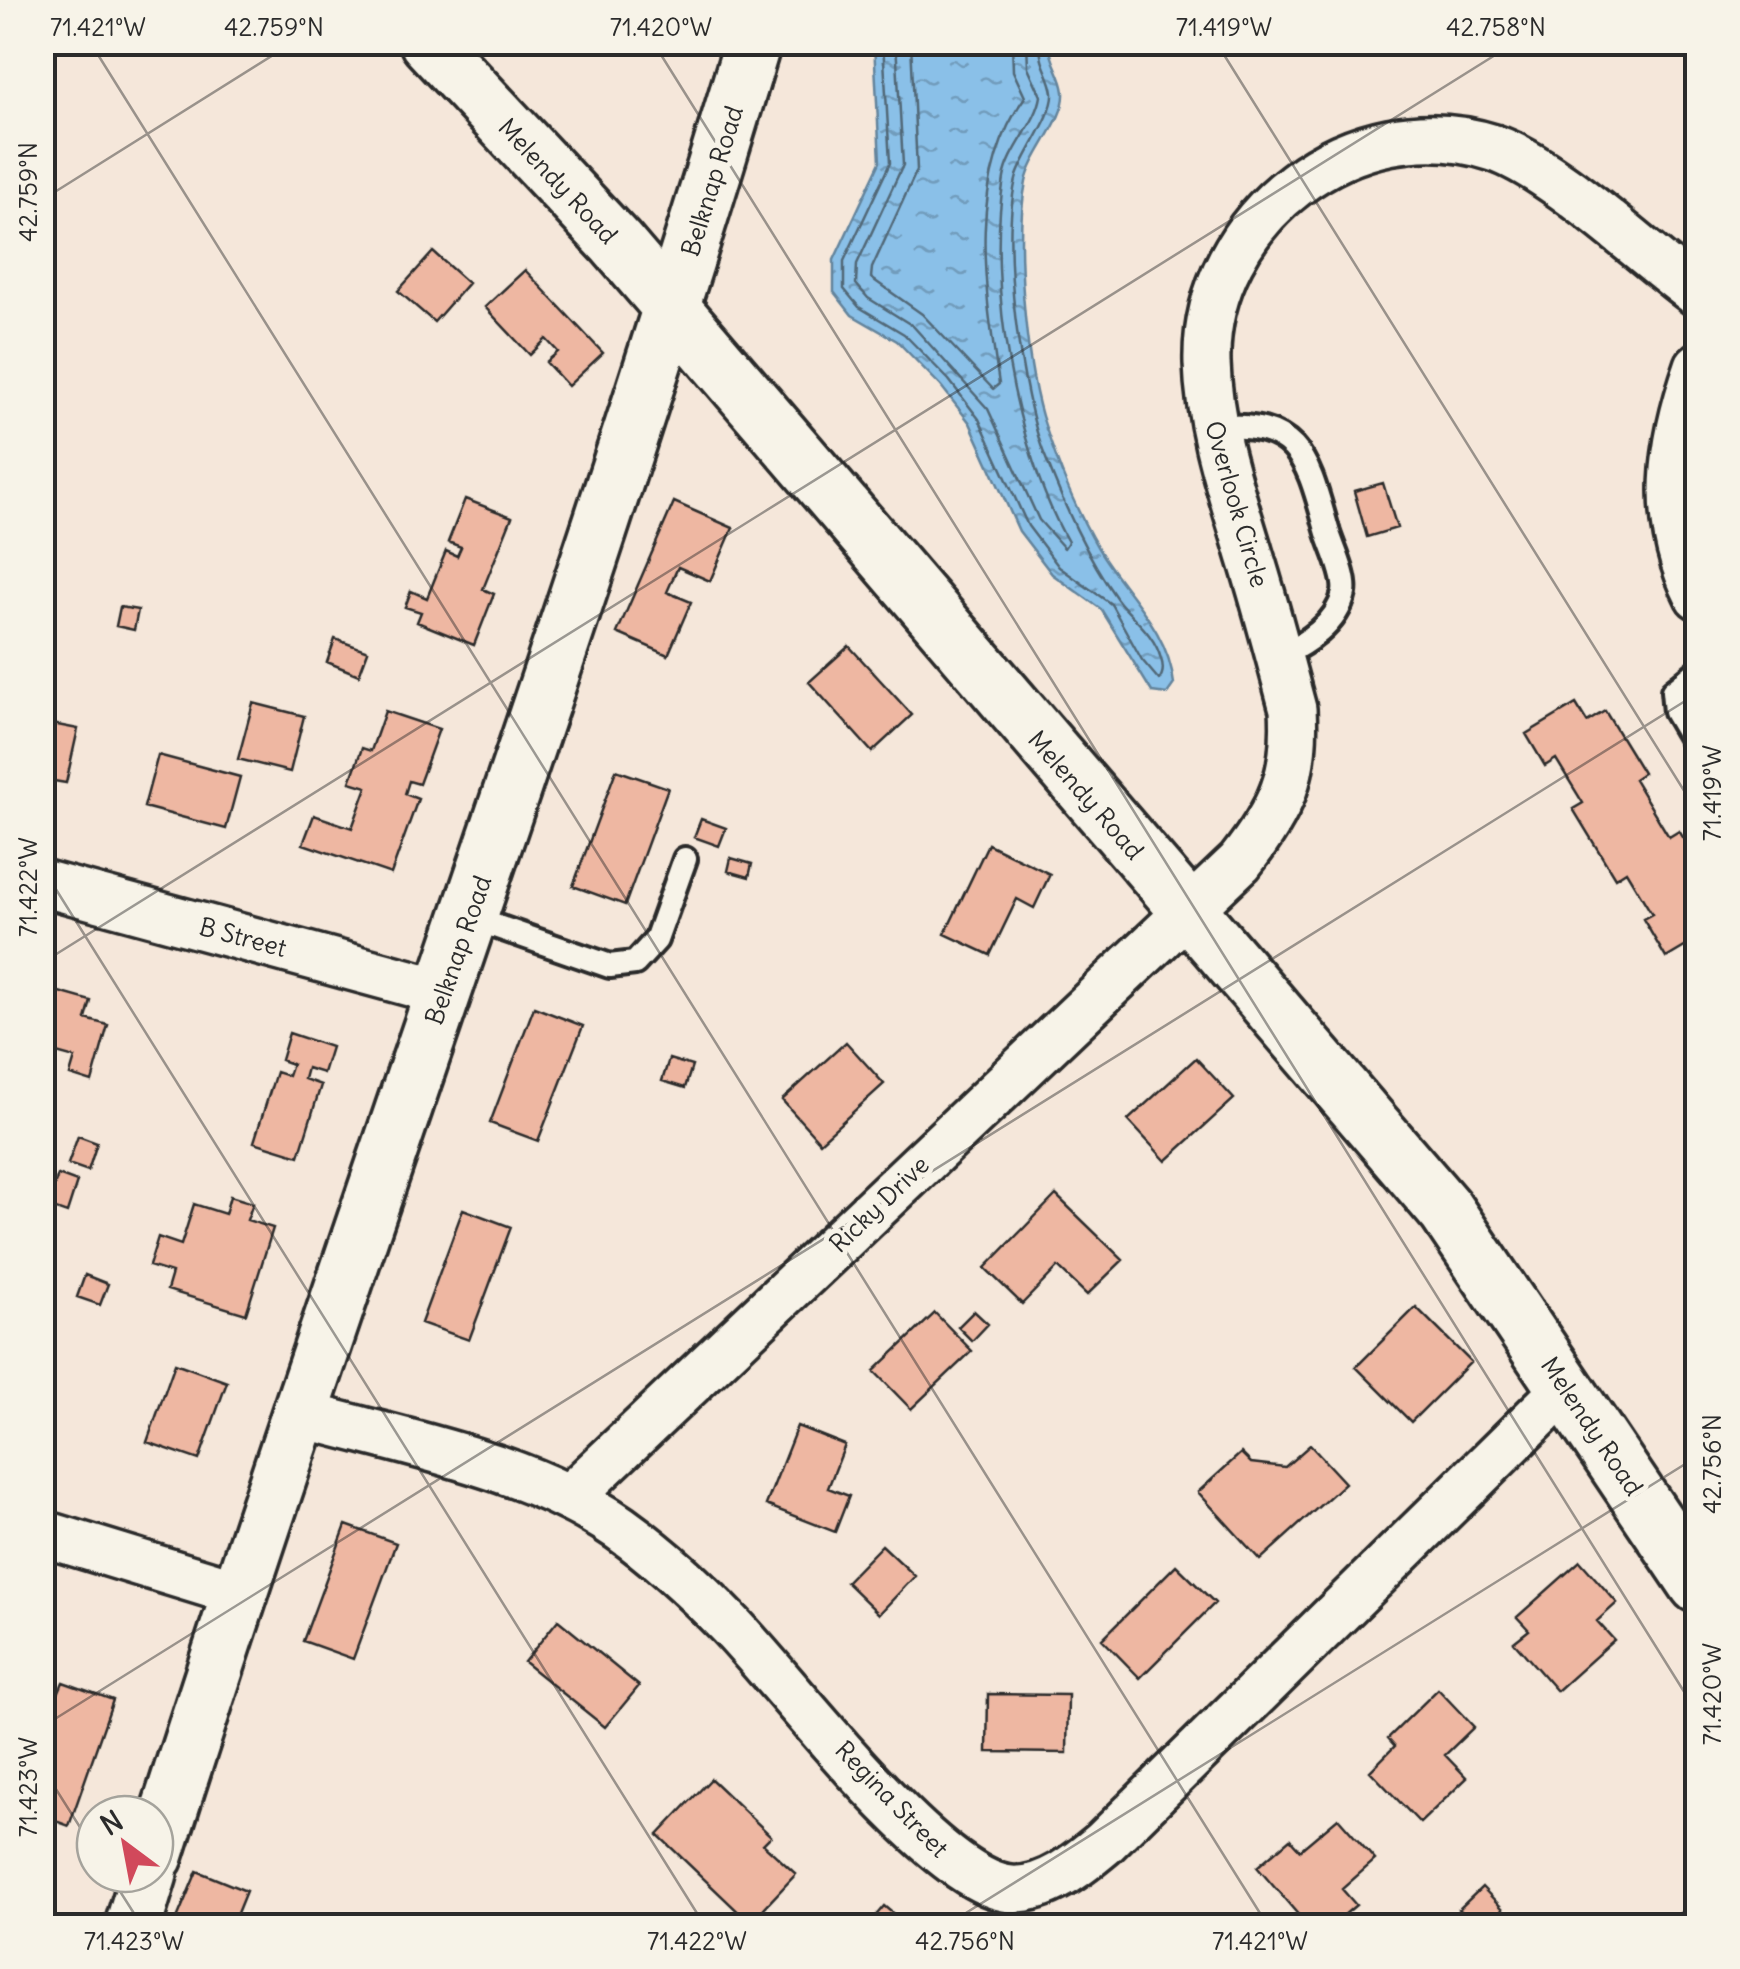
<svg xmlns="http://www.w3.org/2000/svg" width="1740" height="1969" viewBox="0 0 1740 1969" font-family="Delius,sans-serif">
<defs>
<pattern id="water-ripples" width="26" height="14" patternUnits="userSpaceOnUse" patternTransform="scale(2.5)"><rect width="26" height="14" fill="#8ac0e8"/><path d="M2 4q2-2 4 0t4 0M15 11q2-2 4 0t4 0" fill="none" stroke="#719cbc"/></pattern>
</defs>
<rect width="100%" height="100%" fill="#f5e7da"/>
<filter id="ink" filterUnits="userSpaceOnUse"><feTurbulence type="fractalNoise" baseFrequency=".01" numOctaves="2"/><feDisplacementMap in="SourceGraphic" scale="20" xChannelSelector="R" yChannelSelector="G"/><feConvolveMatrix kernelMatrix="1 2 1 2 8 2 1 2 1" color-interpolation-filters="sRGB"/></filter>
<g filter="url(#ink)">
<path fill="url(#water-ripples)" stroke="#64849c" stroke-width="2.5" d="M874,43H1049C1050,62 1062,74 1064,92C1066,119 1032,153 1026,182C1014,238 1026,361 1042,416C1056,461 1074,507 1098,548C1126,595 1168,628 1174,684L1167,694L1152,692L1101,609L1052,574L1019,531L970,423L941,386L897,341L852,315L834,292V260L880,162Z"/>
<g fill="none" stroke-linecap="round" stroke-linejoin="round">
<path stroke="#516777" stroke-width="2.5" d="M883,42L890,163L844,261V289L859,307L904,334L949,380L979,419L1028,526L1059,567L1111,604L1142,660L1159,680C1164,673 1164,667 1161,659C1154,632 1131,618 1117,599C1086,555 1064,505 1045,456C1021,396 999,238 1017,176C1024,154 1055,113 1053,93C1051,74 1039,66 1040,42
M896,42L903,165L857,264L856,284L868,298L913,326L988,409L1039,520L1064,548L1068,542C1015,449 986,285 1004,178C1009,149 1037,123 1041,96L1028,67L1027,42
M911,42L917,170L872,268L871,278L922,314L993,389L999,384C985,289 966,180 1025,97L1013,71L1012,42"/>
</g>
<path fill="#eeb7a2" stroke="#2b2b2b" stroke-width="2.5" d="M433,252L468,283L434,322L398,291Z
M525,270L603,353L568,386L546,362L558,352L546,339L530,355L485,307Z
M1383,483L1397,528L1367,537L1354,491Z
M465,499L512,517L483,589L494,594L474,645L417,622L421,612L405,607L411,591L427,598L446,551L457,556L461,547L448,542Z
M674,502L733,528L710,581L678,567L667,592L691,602L668,655L617,633Z
M120,607L138,610L134,630L116,626Z
M335,639L368,651L359,675L327,662Z
M849,646L912,715L872,752L809,682Z
M253,703L304,716L290,772L238,759Z
M1576,704L1587,722L1605,711L1643,773L1634,779L1669,837L1679,831L1698,860V939L1666,958L1643,919L1652,914L1626,871L1615,878L1573,809L1583,803L1556,759L1545,766L1526,734Z
M385,711L439,729L419,784L409,781L405,794L418,799L391,874L303,844L314,815L352,828L367,787L350,782L362,748L371,751Z
M42,722L78,729L66,783L42,779Z
M158,755L240,777L226,829L144,807Z
M616,770L668,788L625,905L573,886Z
M701,819L726,828L719,846L694,837Z
M988,844L1050,874L1034,908L1017,899L990,955L945,934Z
M731,858L752,864L749,877L728,871Z
M52,990L91,1001L86,1019L108,1025L92,1082L70,1075L75,1058L42,1049V998L49,1000Z
M534,1007L583,1026L538,1141L490,1123Z
M289,1033L331,1047L323,1073L307,1068L304,1079L321,1085L299,1156L254,1142L276,1072L288,1076L292,1064L281,1060Z
M846,1042L884,1084L820,1142L782,1100Z
M1196,1058L1234,1099L1166,1161L1128,1120Z
M669,1059L692,1066L685,1088L662,1081Z
M78,1136L97,1143L88,1171L68,1164Z
M58,1175L77,1182L67,1213L47,1206Z
M1056,1195L1123,1260L1087,1295L1058,1267L1022,1304L985,1268Z
M230,1196L253,1203L247,1220L273,1228L246,1314L167,1290L172,1273L149,1266L158,1237L181,1245L194,1204L225,1214Z
M463,1209L511,1227L469,1340L421,1323Z
M85,1275L108,1284L100,1305L77,1297Z
M1416,1307L1471,1362L1411,1422L1356,1367Z
M974,1311L988,1324L972,1341L958,1327Z
M935,1313L972,1351L911,1409L874,1371Z
M175,1363L227,1382L199,1460L147,1442Z
M797,1426L845,1445L828,1488L849,1496L835,1532L766,1505Z
M1310,1445L1345,1483L1260,1560L1198,1492L1241,1453L1251,1463L1285,1467Z
M346,1525L396,1543L353,1659L303,1641Z
M882,1545L915,1576L879,1614L846,1582Z
M1580,1561L1617,1603L1597,1621L1614,1640L1557,1691L1514,1642L1529,1630L1517,1617Z
M1176,1565L1215,1603L1140,1678L1102,1639Z
M558,1620L639,1686L605,1727L524,1662Z
M63,1682L113,1700L69,1826L42,1816V1731Z
M1438,1689L1474,1727L1445,1755L1467,1778L1420,1823L1370,1771L1395,1746L1388,1738Z
M988,1694L1068,1695L1067,1753L987,1752Z
M711,1779L771,1836L763,1844L796,1874L750,1923L658,1835Z
M1338,1818L1375,1860L1342,1889L1356,1905L1331,1926H1308L1257,1867L1290,1839L1300,1850Z
M197,1871L246,1891L233,1923L242,1926H190L176,1921Z
M1482,1887L1503,1909L1484,1926H1476L1459,1909Z
M1698,1898V1926H1692L1680,1914Z
M884,1906L908,1926H867Z"/>
<g fill="none" stroke-linecap="round" stroke-linejoin="round">
<g stroke="#2b2b2b" stroke-width="30">
<path id="lane" d="M1214,427C1302,421 1307,460 1328,533C1333,549 1347,577 1344,593C1337,625 1306,643 1279,657
M1698,671L1673,691L1675,712L1698,751
M469,917L610,966L635,963L656,940L685,859"/>
</g>
<g stroke="#2b2b2b" stroke-width="52">
<path id="street" d="M1698,366C1671,443 1659,519 1698,596
M42,883L443,992
M301,1414C409,1444 527,1464 620,1528C658,1555 695,1589 728,1623C785,1681 935,1883 1011,1889C1046,1891 1079,1864 1104,1843L1565,1389
M571,1496L1240,862C1281,810 1297,775 1293,709C1279,657 1266,606 1250,555C1231,491 1209,430 1207,363C1203,218 1354,102 1494,148C1554,168 1643,254 1698,294
M42,1533L238,1593"/>
</g>
<g stroke="#2b2b2b" stroke-width="62">
<path id="secondary" d="M428,42L616,243L1446,1211L1698,1585
M155,1856C347,1249 571,652 753,42
M133,1926L149,1874"/>
</g>
<use href="#lane" stroke="#f7f3e8" stroke-width="22"/>
<use href="#street" stroke="#f7f3e8" stroke-width="45"/>
<use href="#secondary" stroke="#f7f3e8" stroke-width="55"/>
</g>
</g>
<path fill="none" stroke="#2b2b2b" stroke-width="2.5" stroke-opacity="0.45" d="M90,42L1268,1926M653,42L1698,1714M1216,42L1698,813M42,200L294,42M42,867L705,1926M42,963L1516,42M42,1727L1698,693M42,1767L95,1851M109,1874L142,1926M945,1926L1698,1456"/>
<g text-anchor="middle" dominant-baseline="central" stroke-width="10" stroke-linejoin="round" paint-order="stroke">
<g font-size="25" fill="#2b2b2b" stroke="#f7f3e8">
<text transform="translate(558 181) rotate(47)">Melendy Road</text>
<text transform="translate(712 181) rotate(-73)">Belknap Road</text>
<text transform="translate(1237 504) rotate(74)">Overlook Circle</text>
<text transform="translate(1086 795) rotate(49)">Melendy Road</text>
<text transform="translate(243 937) rotate(15)">B Street</text>
<text transform="translate(458 950) rotate(-71)">Belknap Road</text>
<text transform="translate(879 1204) rotate(-44)">Ricky Drive</text>
<text transform="translate(1592 1426) rotate(56)">Melendy Road</text>
<text transform="translate(892 1799) rotate(46)">Regina Street</text>
</g>
</g>
<rect width="1740" height="1969" fill="none" stroke="#f7f3e8" stroke-width="110"/>
<g transform="translate(125 1844) rotate(328)"><circle r="48" fill="#f7f3e8" stroke="#a5a39c" stroke-width="2.5"/>
<path d="M0-8L18 38L0 25L-18 38Z" fill="#d1495b"/>
<text y="-15" font-size="28" font-weight="bold" text-anchor="middle" fill="#2b2b2b">N</text>
</g>
<rect x="55" y="55" width="1630" height="1859" fill="none" stroke="#2b2b2b" stroke-width="4"/>
<g font-size="25" text-anchor="middle" fill="#2b2b2b">
<text x="98" y="36">71.421°W</text>
<text x="274" y="36">42.759°N</text>
<text x="661" y="36">71.420°W</text>
<text x="1224" y="36">71.419°W</text>
<text x="1496" y="36">42.758°N</text>
<text transform="translate(28 192) rotate(-90)" y="9">42.759°N</text>
<text transform="translate(1712 793) rotate(-90)" y="9">71.419°W</text>
<text transform="translate(28 887) rotate(-90)" y="9">71.422°W</text>
<text transform="translate(1712 1464) rotate(-90)" y="9">42.756°N</text>
<text transform="translate(1712 1694) rotate(-90)" y="9">71.420°W</text>
<text transform="translate(28 1787) rotate(-90)" y="9">71.423°W</text>
<text x="134" y="1950">71.423°W</text>
<text x="697" y="1950">71.422°W</text>
<text x="965" y="1950">42.756°N</text>
<text x="1260" y="1950">71.421°W</text>
</g>
</svg>
